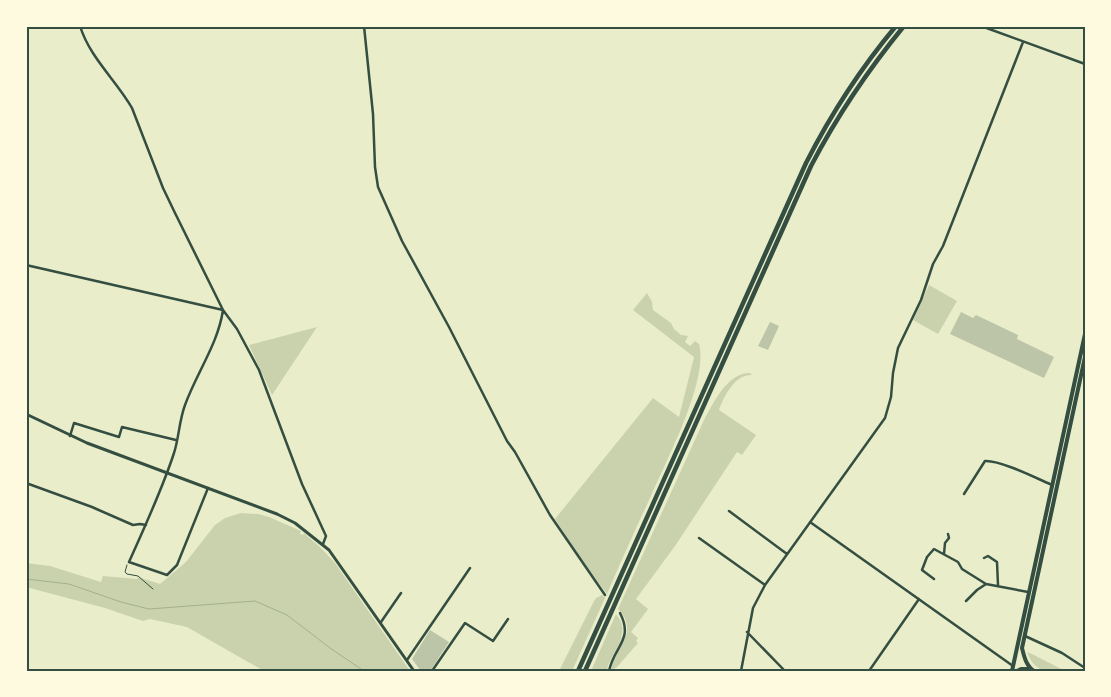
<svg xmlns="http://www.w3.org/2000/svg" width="1111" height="697" viewBox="0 0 1111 697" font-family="Rubik,sans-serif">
<rect width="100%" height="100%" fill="#e9edc9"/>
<path fill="#cad2ad" d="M929,285L957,301L938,334L913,320Z
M647,293L652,302L653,310L671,323L674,329L681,335L688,336L685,342L690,346L695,341L699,344C709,380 666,461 651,496C636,528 621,561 607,594L575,551L555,519L653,398L679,417L694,357L633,310Z
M317,327L272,395L249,345Z
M750,373L752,375C735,374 724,396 719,410L756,435L742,455L737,452L675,546L636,599L648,609L631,632L638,638L636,641L638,643L617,667L611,671L612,665L627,633C628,623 625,616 618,609L704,420C714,402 727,373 750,373Z
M241,513L258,514L269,517L301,531L300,534L303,535L304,533L321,548L335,563L410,671H264L187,627L150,619L143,621L105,608L26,587V563L50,566L101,582L103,576L137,579L138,577L160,584L186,562L215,525L225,518Z
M602,595L605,598L572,671H559L593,603L596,598Z
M616,614C631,631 616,649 608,665L607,671H591Z
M1027,652L1032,654L1065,671C1046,671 1035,673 1027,652Z"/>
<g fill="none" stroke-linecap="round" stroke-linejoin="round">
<path stroke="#a3b18a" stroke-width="1" d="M26,579L69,584L121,602L149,609L255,601L287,615L330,648L364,671"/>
</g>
<path fill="#bcc5a7" d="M961,312L973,318L976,315L1018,335L1017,339L1054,357L1044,378L950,334Z
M770,322L779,326L768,350L758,346Z
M430,630L449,642L430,671H421L412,659Z"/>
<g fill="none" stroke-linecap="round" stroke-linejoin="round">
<path stroke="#344e41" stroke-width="1" d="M127,565L125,572L127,574L138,576L153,589"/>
<path stroke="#344e41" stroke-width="2.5" d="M80,26C90,58 116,80 132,108L163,188L175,213L223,310L237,329L259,370L302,484L326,536L323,544
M364,26L373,114L375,167L378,187L402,241L449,327L507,441L515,452L550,515L605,595
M981,26L1085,64
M26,265L223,310
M70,436L74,423L119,437L122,427L176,440
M26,483L92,507L133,525L140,524L146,525
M208,488L177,565L167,575L129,562C145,526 162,490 174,453C179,438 179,421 185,405C197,372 218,344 223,310
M964,494L985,461C1000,460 1036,478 1052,485
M729,511L787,554
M810,522L1013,666
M699,538L765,585
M944,554L945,543L949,538L948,534
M984,558L988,556L997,562L998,585
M934,579L922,570L927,557L934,549L958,562L962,569L986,584
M966,601L977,590L986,584L1028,592
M381,622L401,593
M747,632L785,671
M1025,636L1062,653L1085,668
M407,660L470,568
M432,671L465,623L493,641L508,619
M609,671C614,646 634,640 620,613
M741,671L753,608L765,585L885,418L891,397L893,373L898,348L921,300L933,264L943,246L1023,42
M869,671L919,599"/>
<path stroke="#344e41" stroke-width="3" d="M26,414L87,443L277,514L295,523L329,550L414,671"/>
<path stroke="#344e41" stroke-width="4" d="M1012,671L1085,334
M1017,671L1021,669H1030
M1034,671C1026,666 1024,656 1022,648L1085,357"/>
<path stroke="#344e41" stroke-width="4.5" d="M578,671L806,163C831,114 860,69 896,26
M585,671L811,166C837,116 868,70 904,26"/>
</g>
<rect width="1111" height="697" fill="none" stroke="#fefae0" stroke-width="55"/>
<rect x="28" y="28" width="1056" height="642" fill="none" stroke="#344e41" stroke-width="2"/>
</svg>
